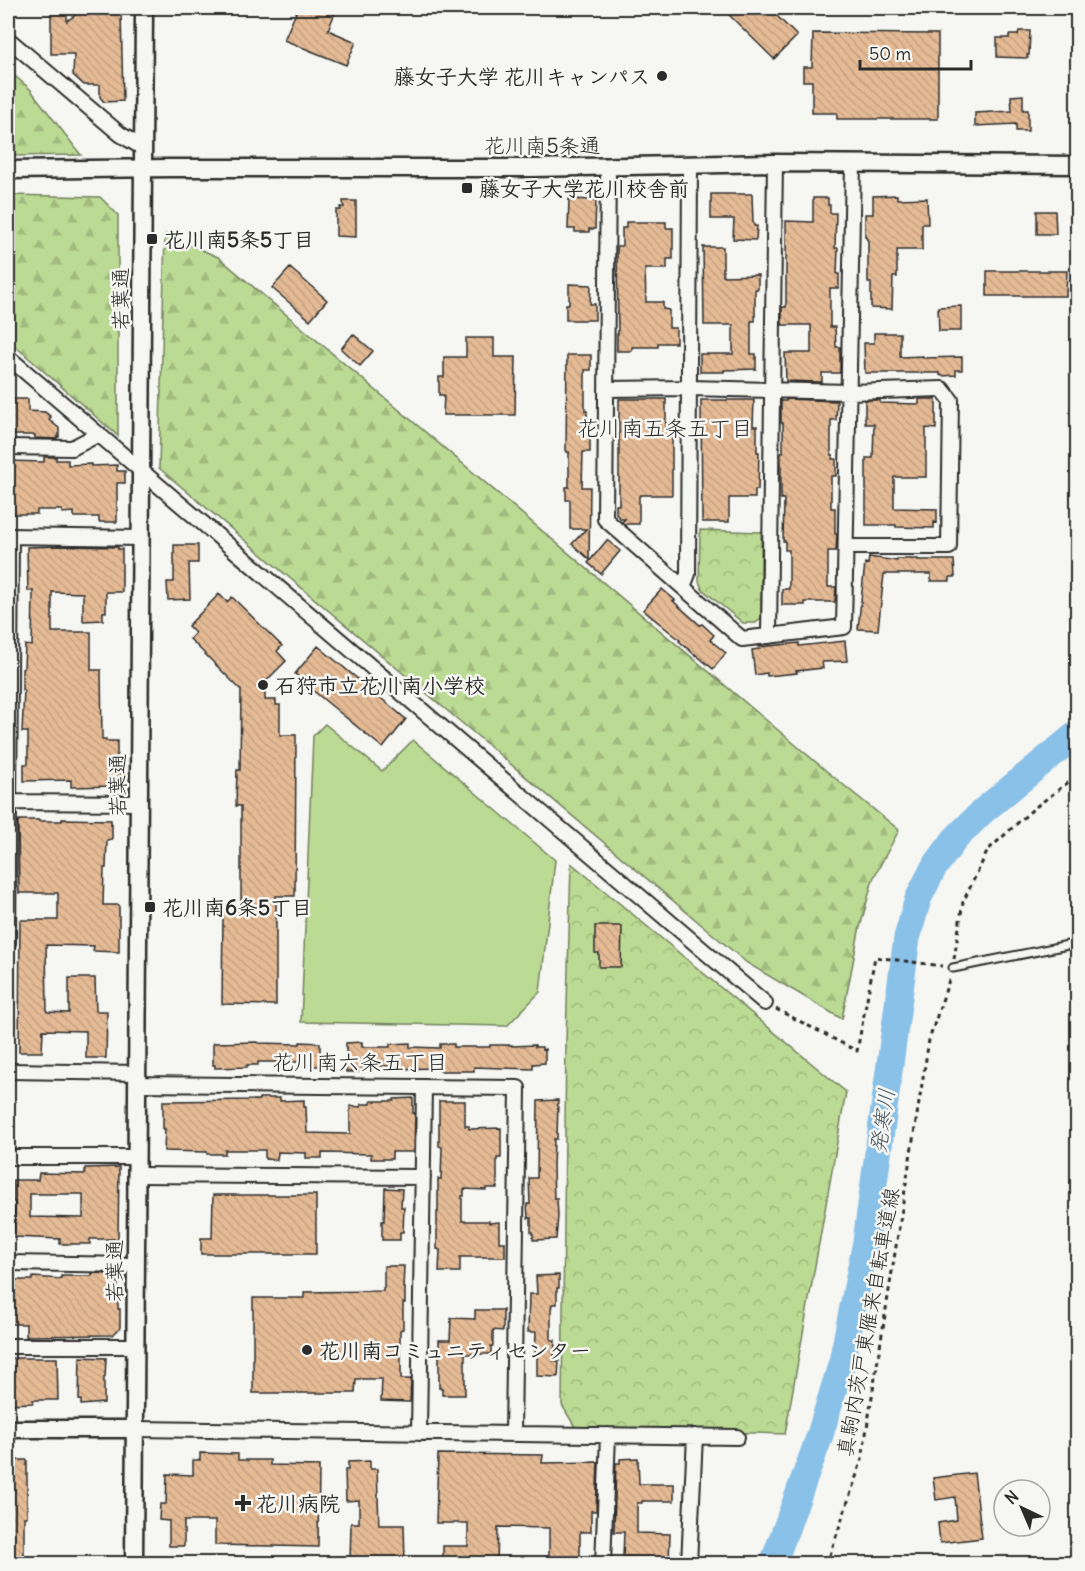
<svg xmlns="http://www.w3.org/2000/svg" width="1085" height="1571" viewBox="0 0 1085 1571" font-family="Delius,'Klee One',sans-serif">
<defs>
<pattern id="forest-firs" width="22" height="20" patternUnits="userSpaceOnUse" patternTransform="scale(1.5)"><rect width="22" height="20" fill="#bbda93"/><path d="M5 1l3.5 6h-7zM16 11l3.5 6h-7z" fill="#a1bb7f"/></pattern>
<pattern id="park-crowns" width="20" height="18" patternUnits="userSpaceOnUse" patternTransform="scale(1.5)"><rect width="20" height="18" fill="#bbda93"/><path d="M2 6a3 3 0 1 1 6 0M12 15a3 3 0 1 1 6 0" fill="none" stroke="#a1bb7f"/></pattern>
<pattern id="building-back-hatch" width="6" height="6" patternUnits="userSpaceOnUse" patternTransform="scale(1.5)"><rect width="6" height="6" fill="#e5bb95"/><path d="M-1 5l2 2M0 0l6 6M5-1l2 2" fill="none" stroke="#c5a181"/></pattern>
</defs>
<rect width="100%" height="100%" fill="#f6f6f2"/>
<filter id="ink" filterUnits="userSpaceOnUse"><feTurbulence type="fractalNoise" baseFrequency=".0167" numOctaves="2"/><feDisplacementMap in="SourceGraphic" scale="12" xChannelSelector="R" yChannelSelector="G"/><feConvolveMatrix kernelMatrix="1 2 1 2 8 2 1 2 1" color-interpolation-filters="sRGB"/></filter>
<g filter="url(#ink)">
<path fill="url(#forest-firs)" stroke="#73825f" stroke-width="1.5" d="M8,70L30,89L81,155L8,156Z
M8,195L100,197L118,215V436L8,340Z
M165,234L218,257L830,774L899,830L873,879L859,931L842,1019L747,963L159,468Z"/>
<path fill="url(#park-crowns)" stroke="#73825f" stroke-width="1.5" d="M700,530L761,532V618L756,623H743L702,589L699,581Z
M571,863L846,1092L785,1434L575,1427L562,1405L566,1040Z"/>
<path fill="#bbda93" stroke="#73825f" stroke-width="1.5" d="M325,724L382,771L413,740L555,860L540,992L507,1026L301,1022L313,736Z"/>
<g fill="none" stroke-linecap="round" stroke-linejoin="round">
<path stroke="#89c1e8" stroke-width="27" d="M773,1564L819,1438L842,1362L866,1242L907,938L918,899L933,869L955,839L983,811L1078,733"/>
</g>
<path fill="url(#building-back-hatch)" stroke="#2b2b2b" stroke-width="1.5" fill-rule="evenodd" d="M51,8H67V21L85,8L89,11H104L110,9L113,11H121L123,101L104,102L100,97V85H84L73,75L74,54H51Z
M298,8H337L328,30L356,42L346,65L284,40Z
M722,8H783L776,15L797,36L774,59Z
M1019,31H1030L1029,55H1027L1028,58L997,57V38H1009V35H1018Z
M813,33L938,34V119H837V113H812V81H803V67H812Z
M1023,95V110H1028V131H1016V124L975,126V113L1012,111L1011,96Z
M711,194H752L753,223H754V226H757L756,240L733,239L734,219H711Z
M897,195V199L927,198L928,224H922V250H897V277H893L892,309L871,308V283H868V241L865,236V214H873V196Z
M813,198H828V205H830V213H836L835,248H838L837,274H839V288H830V327H835L836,347H840V373H822V382L786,381L785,353H811V325H782V307H786V221L813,222Z
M569,199L596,200L595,229H589V232H575V229H568Z
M343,201H356V237L336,236V210H341L340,207H344Z
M1037,211H1055L1056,234H1037Z
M626,222H666V228H673V259H667V269H645L646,302H663V309L669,310V328H676V343H658V347H632V351H617V334H618L617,246H622V228H626Z
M703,247H723V276L758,275V289H755V321H751V354H756V369L724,370V372H700V354H733V325H704Z
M290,268L327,300L310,320L272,288Z
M987,271H1067L1066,296H987Z
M569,284L591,285L590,304H595V320H566V304H569Z
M961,306V331H939L938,307Z
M874,333H900V355L901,357L923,356V358L962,357V370H956V375L942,376L940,375V373H865L864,343H874Z
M353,334L373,351L360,366L341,349Z
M466,338H494V357H516L515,415H443L444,395H439V377H444V357H466Z
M567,355H591V370H585V411H587V436H590V452H583L582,487H590L589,559L572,544L586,529H570V500H566V487H569V452H566Z
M8,399H28V411L45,412L51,417L49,420L59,428V437H57V439L35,438V435H8Z
M619,399H666V427H672V495H641L639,496V524H624L622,522L625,519H621L616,514V505H619Z
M786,399L837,401L836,420H831V455H833L832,459H836V476H831V508H835V534H837L836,551H828V587H836L835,602H805V605H782V589H789V550H785V541H783L784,499H781V453H783V423H781V401H786Z
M919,399H936V429L926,428V477H894V508L937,509V523L934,522V528L896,527V525H866V458H873L874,424H865V400H880V403L919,404Z
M701,400H754L753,426H757V452H759L758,490H755V498H729V522H702Z
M44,457H56V460H68V465L91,464V466L117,465V471H125V483H117V522H99V517H74V512L62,513V510H37V514H8V461L44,462Z
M607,540L620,551L601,574L588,563Z
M174,545H198V563H189L190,599L168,600L167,582H174Z
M61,546L118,547V549H122V592H106V612H103V620L83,621V593L52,592V632H91V670H101L102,739H106V741H117V762H121V779L115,786L71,787V780L24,781V764H28V732H22L24,690H22V669L24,668L25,645L32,646L33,591H28L27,547Z
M869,557L897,561V559H918V560H954L955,577H950V581H931V574H884L878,630L858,629L865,563L868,564Z
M662,589L675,600L673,601L700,625L702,624L714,635L710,640L726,653L713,669L695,654V655L679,641L680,640L643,610Z
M219,594L227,602L232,597L282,646L277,651L286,661L265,682V700H276V705H280V735H296L295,896H276V1005L222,1004L223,912H241V806H236L237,770H240L241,690L190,639L195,633L188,626Z
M845,641L847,661L822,662L823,668L796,671L797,673L767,676V673L755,675L752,650L760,649L759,647L799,643V646Z
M318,646L406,719L383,748L305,684L306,683L295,674Z
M62,819L111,820V825L112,824V839L107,840L106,868H104L103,905H119V952L93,951L94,946L46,945L47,1012L69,1013V978H95L96,1011H107L106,1058H86V1031L43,1030L42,1052H19L20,920H58V893H19L18,822L19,820H39V821H62Z
M595,926H622L621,967H599V953H595Z
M258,1042V1043L300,1044V1042L320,1043V1066H299V1062H258V1065H247V1067L215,1068V1065H213V1043Z
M362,1042V1047H390V1044L410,1043V1047L440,1048V1044H454V1047H490V1045H512V1046L535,1045V1047H542V1050L545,1049V1063L533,1064V1069L474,1067V1071H440V1068L391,1069V1066H362V1072H346V1043Z
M259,1098H280V1101L304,1100V1107H306L307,1133L348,1134H350V1106L361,1107V1104H371V1101H394V1099L413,1098V1113H415L414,1152H392V1159H371V1154L322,1153V1158H306V1153L278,1152L277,1160L265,1159V1150H225V1154H207V1152L164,1151L165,1129H163V1101L259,1100Z
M558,1100L557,1139H554L553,1168L554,1198H557L558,1216L556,1239L533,1240V1232H531V1218H528L527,1204H530L529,1178H537L538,1101Z
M439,1101H465V1126H469V1129L501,1128V1158H497V1188H486V1190L464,1189V1196H462V1221H489V1223L499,1222V1242H505V1257H460V1272H439L440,1250L437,1249V1212H438V1179H441L442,1147L439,1146Z
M119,1167L118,1239H90V1244H60V1239L14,1237L15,1202H13V1180H38L39,1173L85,1174V1168ZM30,1194H83V1218L30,1217Z
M385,1188L402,1189L401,1207H404L403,1232H400V1240H382V1221H384Z
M213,1195H316V1254H201V1238H212Z
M384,1266H404L403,1288H405V1303H403V1329L400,1330V1357H401V1379H411L410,1402L381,1401L382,1379H356L355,1393H253V1298H304V1292L383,1291V1288H384Z
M92,1273L110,1274V1275L116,1276V1282H118V1309H120V1328L113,1335L26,1336V1324H8V1280H32L33,1277L61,1279V1276H92Z
M559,1275V1288H557V1304H552L551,1310V1340H555L554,1361H559L558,1377L537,1376V1356H535L536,1332H528L529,1294H537L536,1276Z
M475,1310H503V1331L493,1330V1346H491V1354H465V1395H442V1388H439V1340H450L451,1318L475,1319Z
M80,1357L106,1358L105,1377H104V1403L81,1405V1400H79Z
M8,1358H57L58,1400H33V1403L8,1404Z
M200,1453L238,1454V1460H270V1465L319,1466L318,1547L215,1545V1521H184V1546H169V1521L159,1520L160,1504H166L167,1474L193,1475V1460H200Z
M438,1454L543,1455L542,1463L598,1462L596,1511H591V1532H580V1563H549V1528L498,1527L497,1563H443V1546H468V1523H436Z
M638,1458L639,1484H674V1501H642V1503H637V1533L670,1534L669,1562H647V1558L623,1557L624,1532H614L616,1463H620V1459Z
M8,1460H27V1517H24V1563H8Z
M370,1461V1469H377L379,1525H404L405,1563H350L351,1523H359V1500L346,1501L345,1470H348V1462Z
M974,1473L982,1538L940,1543L938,1523L957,1520L955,1497L936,1500L933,1478Z"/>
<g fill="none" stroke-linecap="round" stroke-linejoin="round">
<g stroke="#2b2b2b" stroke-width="11">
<path id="service" d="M953,968L1078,943"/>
</g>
<g stroke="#2b2b2b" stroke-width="18">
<path id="minor" d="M8,39L120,134L143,148
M608,167L605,519L742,639L844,627L853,163
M8,357L765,1003
M606,389L689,388L850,392L942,389L951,400L949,547H846
M8,447L72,448L99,434
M8,536L141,538
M683,587L688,574L690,165
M769,636L775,163
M8,802L139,803
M8,943L11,536
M8,1071L138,1073
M138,1084L518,1088L513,1434
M8,1157H137
M137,1175L423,1177
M8,1263L136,1265
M8,1346H136
M135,1429L737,1437
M419,1433L424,1087
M603,1564L608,1435
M689,1564L695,1436"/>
</g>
<g stroke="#2b2b2b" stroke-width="21">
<path id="tertiary" d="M8,170L169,168H533L775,163L1078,165
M8,1429H135
M134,1564L144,8"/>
</g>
<path stroke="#2b2b2b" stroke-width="3" stroke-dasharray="4.5 4.5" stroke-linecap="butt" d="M954,959L963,902L988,850L1033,809L1078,775
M776,1009L857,1051L875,957L942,966
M827,1564L862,1459L929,1040L950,977"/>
<use href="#service" stroke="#f6f6f2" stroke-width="7"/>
<use href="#minor" stroke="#f6f6f2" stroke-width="14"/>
<use href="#tertiary" stroke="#f6f6f2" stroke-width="16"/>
</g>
</g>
<g fill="#2b2b2b" stroke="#f6f6f2" stroke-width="2">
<circle cx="662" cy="76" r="6"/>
<rect x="461" y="182" width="12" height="12" rx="3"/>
<rect x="146" y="233" width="12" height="12" rx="3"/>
<circle cx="263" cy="685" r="6"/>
<rect x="144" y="901" width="12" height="12" rx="3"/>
<circle cx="307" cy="1350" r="6"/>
<path d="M240 1494h6v6h6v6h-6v6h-6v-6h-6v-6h6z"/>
</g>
<g text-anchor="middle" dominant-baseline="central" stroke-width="5" stroke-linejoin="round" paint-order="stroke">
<g font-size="21" font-weight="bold" fill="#2b2b2b" stroke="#f6f6f2" text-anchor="start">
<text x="650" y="76" text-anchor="end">藤女子大学 花川キャンパス</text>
<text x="479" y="188">藤女子大学花川校舎前</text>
<text x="164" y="239">花川南5条5丁目</text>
<text x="275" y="685">石狩市立花川南小学校</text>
<text x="162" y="907">花川南6条5丁目</text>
<text x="319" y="1350">花川南コミュニティセンター</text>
<text x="256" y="1503">花川病院</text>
</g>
<g font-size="21" fill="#2b2b2b" stroke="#f6f6f2">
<text x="542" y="145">花川南5条通</text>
<text transform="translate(120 299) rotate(-90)">若葉通</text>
<text transform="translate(117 785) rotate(-90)">若葉通</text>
<text transform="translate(114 1271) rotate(-90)">若葉通</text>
<text transform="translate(868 1322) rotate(-80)">真駒内茨戸東雁来自転車道線</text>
</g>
<g font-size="22" fill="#2b2b2b" stroke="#f6f6f2">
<text x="665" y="428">花川南五条五丁目</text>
<text x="360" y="1062">花川南六条五丁目</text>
</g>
<g font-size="22" font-style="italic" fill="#475864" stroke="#f6f6f2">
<text transform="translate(882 1121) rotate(-82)">発寒川</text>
</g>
</g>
<rect width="1085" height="1571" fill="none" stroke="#f6f6f2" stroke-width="30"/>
<rect x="15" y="15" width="1055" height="1541" fill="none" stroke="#2b2b2b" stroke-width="2" filter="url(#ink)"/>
<g transform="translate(1022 1508) rotate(316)"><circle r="28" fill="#f6f6f2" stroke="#a5a5a2" stroke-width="1.5"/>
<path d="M0-4.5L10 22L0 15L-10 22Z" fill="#2b2b2b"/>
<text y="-9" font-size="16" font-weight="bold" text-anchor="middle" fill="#2b2b2b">N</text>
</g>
<path d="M860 60v9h111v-9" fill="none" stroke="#2b2b2b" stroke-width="3"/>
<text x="869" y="60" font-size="18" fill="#2b2b2b" stroke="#f6f6f2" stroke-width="4.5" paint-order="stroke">50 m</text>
</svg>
